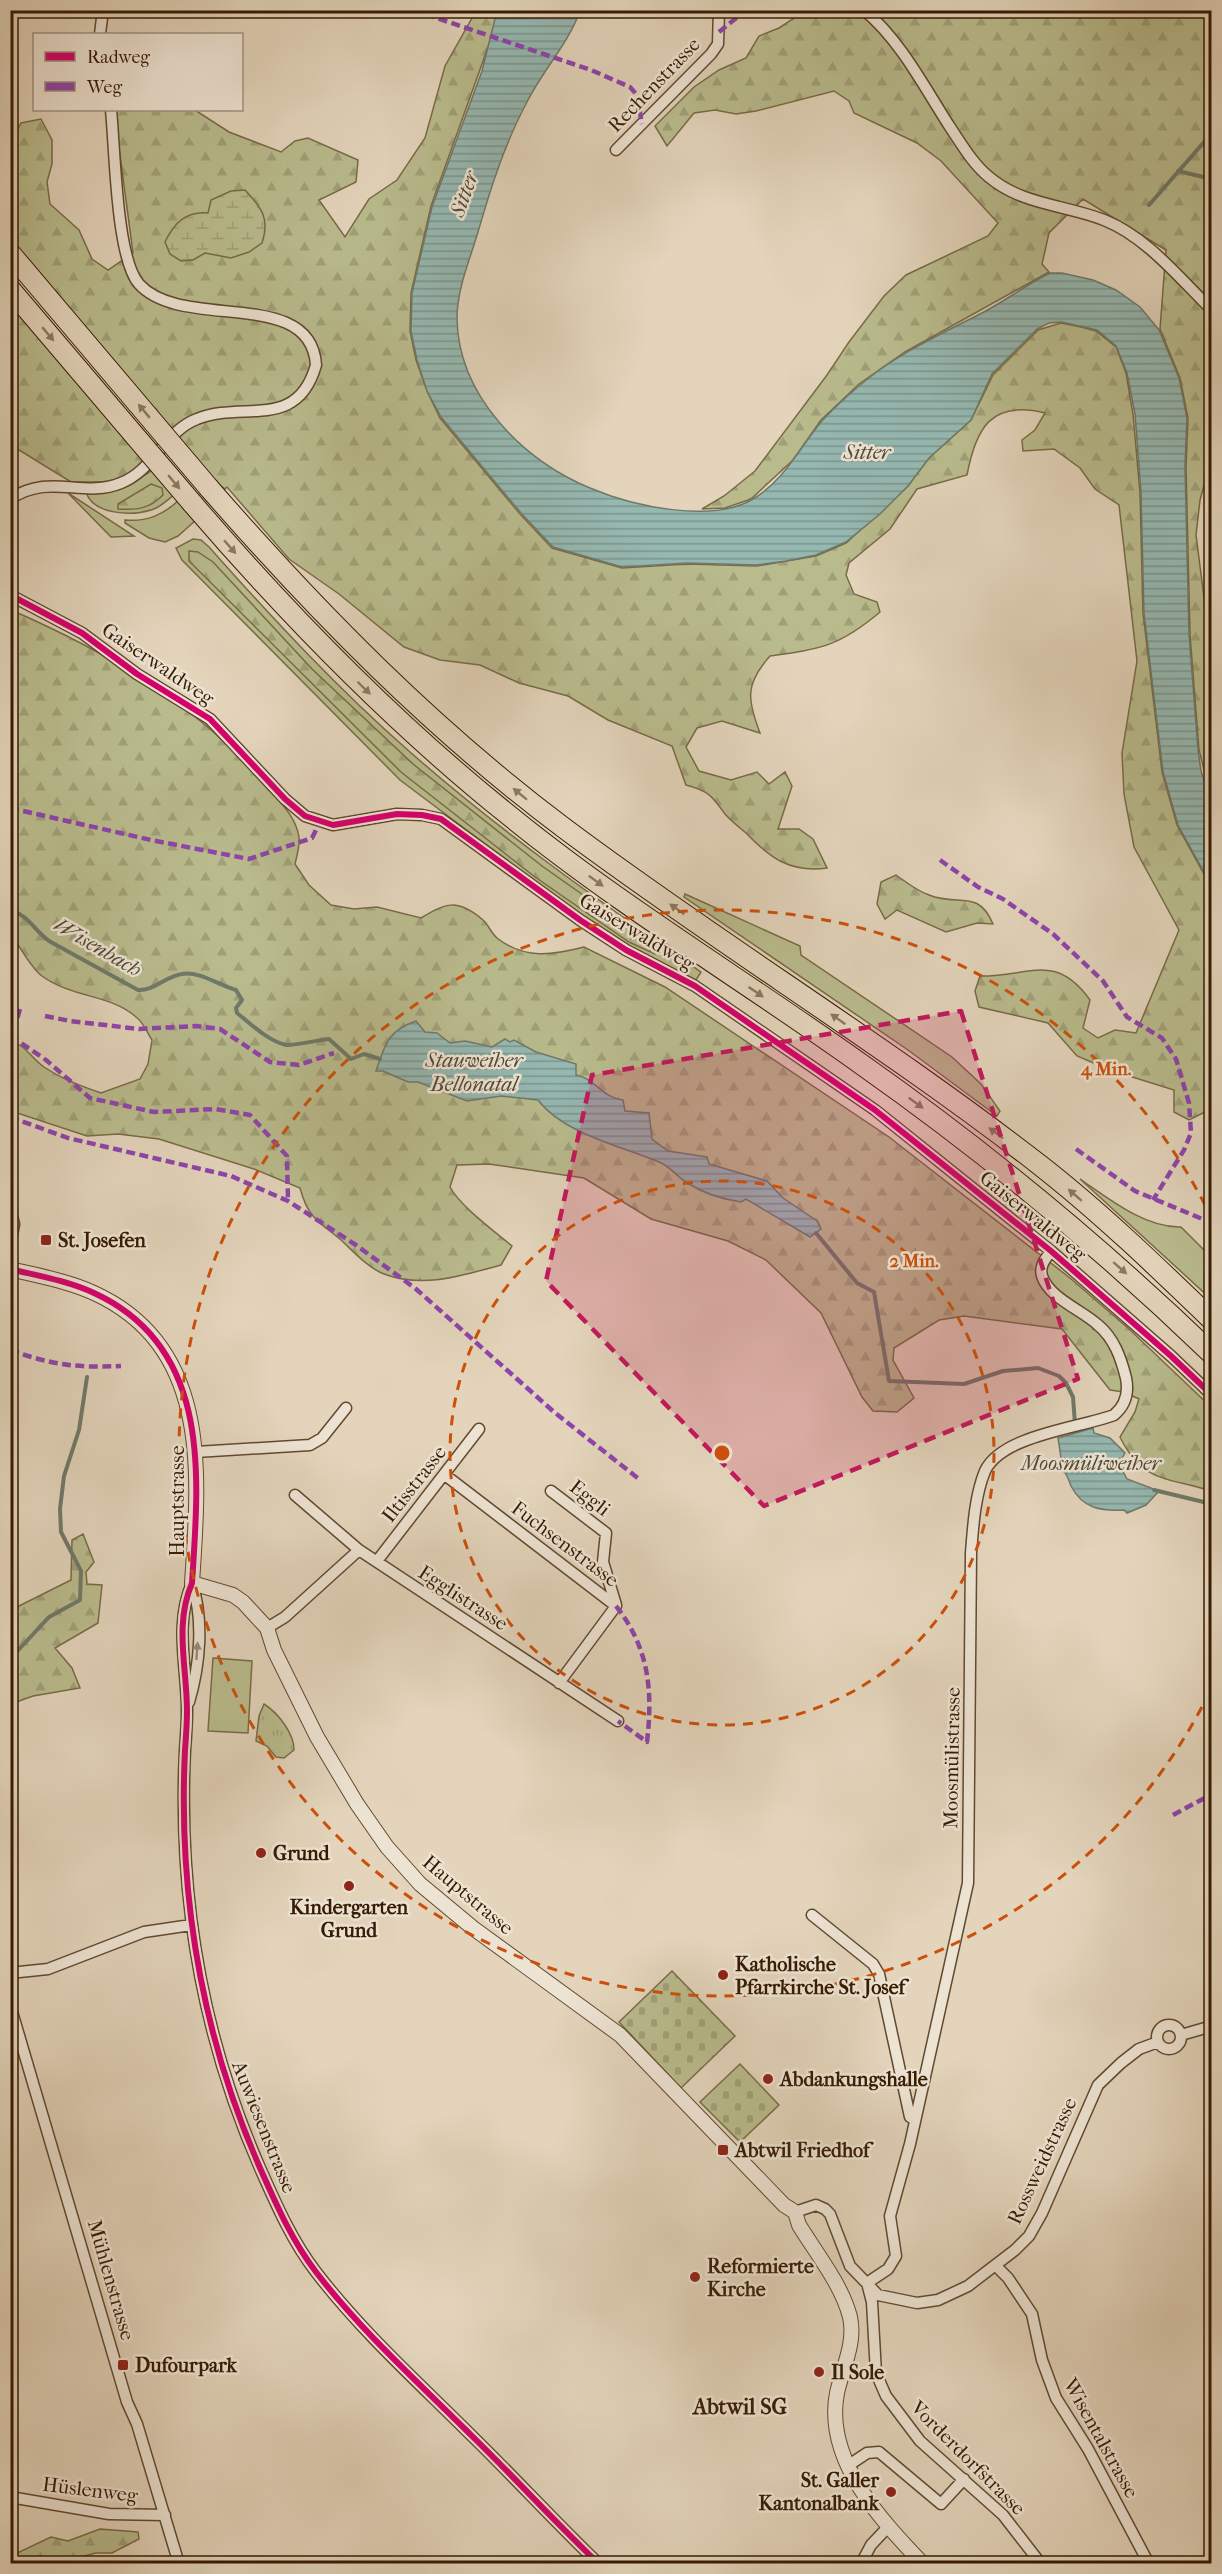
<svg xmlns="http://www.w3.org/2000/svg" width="1222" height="2574" viewBox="0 0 1222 2574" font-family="'IM FELL French Canon',serif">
<defs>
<pattern id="forest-firs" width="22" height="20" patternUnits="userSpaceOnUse" patternTransform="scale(1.5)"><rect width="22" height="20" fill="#b9bb8d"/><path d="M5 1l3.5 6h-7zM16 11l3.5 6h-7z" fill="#a0a078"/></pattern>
<pattern id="wetland-marsh" width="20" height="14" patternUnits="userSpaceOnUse" patternTransform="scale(1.5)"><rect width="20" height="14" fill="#b9bb8d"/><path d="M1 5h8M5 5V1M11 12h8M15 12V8" fill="none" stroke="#a0a078"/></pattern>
<pattern id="cemetery-stones" width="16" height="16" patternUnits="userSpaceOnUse" patternTransform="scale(1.5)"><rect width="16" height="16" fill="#b9bb8d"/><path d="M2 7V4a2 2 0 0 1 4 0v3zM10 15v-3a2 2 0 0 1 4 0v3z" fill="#a0a078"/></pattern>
<pattern id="park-tufts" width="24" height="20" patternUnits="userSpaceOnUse" patternTransform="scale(1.5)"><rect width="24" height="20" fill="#b9bb8d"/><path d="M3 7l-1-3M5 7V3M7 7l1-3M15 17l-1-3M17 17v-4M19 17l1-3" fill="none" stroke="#a0a078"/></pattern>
<pattern id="water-rules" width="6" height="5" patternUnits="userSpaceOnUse" patternTransform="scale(1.5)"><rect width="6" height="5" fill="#95b8b1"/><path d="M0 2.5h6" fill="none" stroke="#7a958e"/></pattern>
</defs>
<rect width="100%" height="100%" fill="#e3d4bb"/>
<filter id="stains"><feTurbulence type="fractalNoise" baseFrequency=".00333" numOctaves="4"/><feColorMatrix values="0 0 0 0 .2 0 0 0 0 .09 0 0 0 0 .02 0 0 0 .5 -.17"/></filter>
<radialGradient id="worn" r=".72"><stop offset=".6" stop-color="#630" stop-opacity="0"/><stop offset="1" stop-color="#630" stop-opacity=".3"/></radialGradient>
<path fill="#b9bb8d" stroke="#786b46" stroke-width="1.5" d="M154,469L175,494C167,500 160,508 151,510C132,516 93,515 86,492C113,490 131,486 154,469Z
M68,493L134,536L111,537Z
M179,500L196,520L178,536L165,542L149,538L125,523V520C147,522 163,515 179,500Z
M193,539L201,540L209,547C272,618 338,689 410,752C502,833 601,902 701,972L696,980L630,948L585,919L400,780L182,560L176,548Z
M685,894L800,946L801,955L952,1057L981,1084L1000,1111L997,1116L908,1050L684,897Z
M1080,1179C1109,1199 1145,1228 1181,1227L1211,1257V1299Z
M213,1658L252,1661L248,1733L208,1731Z"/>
<path fill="url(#forest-firs)" stroke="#786b46" stroke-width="1.5" d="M476,11H501L431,206L411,293L410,331L416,360L427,391L440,418L520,514L552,548L622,568L687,564L757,566L816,556L846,543L908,486L929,458L971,420L993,375L1038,330L1061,323L1081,327L1096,331L1116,347L1126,373L1133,414L1140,493L1143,613L1162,772L1177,825L1211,887V1109L1189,1120L1174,1112V1090L1110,1070L1077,1056L1048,1023L979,1007L975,991L980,976C1028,977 1055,951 1090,1000L1083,1028L1098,1038L1115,1030L1136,1033L1179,930L1134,847L1124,794L1122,753L1137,661L1119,505L1095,489L1080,468L1054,449L1023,451L1022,440L1035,430L1045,413C992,400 976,427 967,475L917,489L890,529L849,563L846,575L854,594L877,602L880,612C840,646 821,649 770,656C745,684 747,699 760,733L722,721L697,728L686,747L699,771L731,780L757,772L769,784L785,772L792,786L778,829H799L813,839L827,868C790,873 770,858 746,833C739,827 731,821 725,814C712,796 709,791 686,785L672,746L608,720L568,696L519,683L480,665L440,660L404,647L339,594L289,559L227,487L225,489L211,480L11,245V142L21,123L41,119L52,140V164L47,182L50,204L79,230L92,259L108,270L133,253L114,110H195L229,132L281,152L295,141L308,138L358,160L356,182L319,200L345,237L369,199L397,180L425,138L445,66Z
M798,11H1211L1212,456L1200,500L1196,535L1211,652L1212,787L1209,790L1199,750L1190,634L1186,466L1188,418L1180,378L1160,329L1166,250L1083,199L1049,233L1042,264L1049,272L905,352L859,384L821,420L793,460L751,499L725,508L702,509L724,496L755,471L827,375L849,342L884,296L906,275L988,236L998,223L941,161L917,143L854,113L849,101L834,91L756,111L736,114L715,110L694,113L667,146L655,126L694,87L719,70L746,58L759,36L779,28L799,15Z
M10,297L146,457L131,473L108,482H71L11,445Z
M151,484L162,488L163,495C149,509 138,510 118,509V504Z
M189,551L198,552L213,562L312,669L413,764L542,866L637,933L658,952L655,954L629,942L535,877L401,772L189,561Z
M11,610C106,651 202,707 268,788C281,803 296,817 299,837C300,845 297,856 295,864L309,885L331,905L354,909L377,907L421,918C446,903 457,898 483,920C488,924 491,933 497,938C525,960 553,955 584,947L665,987L889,1137L1070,1278L1129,1329L1211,1407V1491C1169,1477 1143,1484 1120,1437L1135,1412L1139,1399L1124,1392L1110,1390L1062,1329L964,1316L939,1320L894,1348L893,1360L914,1398L897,1412L873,1411L862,1397L821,1313L766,1260L728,1241L651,1219L584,1178L489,1164L457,1165L450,1187C460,1206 494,1231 512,1246L501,1265C463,1275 424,1289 384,1274C368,1268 353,1251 341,1240C318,1221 308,1218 300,1188L254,1169L159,1139L118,1134L87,1136L11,1111L10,1041C25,1044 32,1059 44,1067C62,1079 81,1086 101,1093L140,1079L148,1064L152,1040C147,1032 143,1022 136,1017C110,994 72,998 42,976C30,967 21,947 11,935Z
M896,875C906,882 917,891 929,895C958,907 978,888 993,924L977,923L946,932L897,910L885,919L877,904L881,882Z
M83,1534L94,1562L86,1572L87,1584L102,1585L98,1623L55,1648L72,1668L80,1688L33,1696L11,1704V1610L71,1580L72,1540Z
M100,2529L138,2532L139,2539L112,2553H96L72,2559L64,2563H11V2556L51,2537L68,2541Z"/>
<path fill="url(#wetland-marsh)" stroke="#786b46" stroke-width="1.5" d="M245,190C262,208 270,219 262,243L249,252L231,258L205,253L193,260L181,261L170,254L165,242C174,223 186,211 208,213L211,200L231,191Z"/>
<path fill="url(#cemetery-stones)" stroke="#786b46" stroke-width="1.5" d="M672,1971L735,2036L681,2088L619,2022Z
M740,2064L779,2105L740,2142L700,2102Z"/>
<path fill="url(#park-tufts)" stroke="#786b46" stroke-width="1.5" d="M264,1704C278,1713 294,1733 294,1750L284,1758L276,1757L267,1746L256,1741L259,1716Z"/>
<path fill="url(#water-rules)" stroke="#6f796a" stroke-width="1.5" d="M497,11H580C568,44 543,70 527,102C505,143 491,187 478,232C470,259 457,289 457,318C458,396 523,460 590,488C632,506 712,524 753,499C784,481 800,447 822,421C833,409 846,397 859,386C893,356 937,336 978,315C1003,303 1025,285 1050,273H1062L1093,280L1116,290L1140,307L1159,330L1179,378L1187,418L1185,466L1189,634L1198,750L1201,771L1211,802V885L1178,825L1163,772L1144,613L1141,493L1135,414L1127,373L1116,346L1097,330L1061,322L1049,323L1037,329L992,374L971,420L929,458L908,486L880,514L846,542L816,555L786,561L757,565L687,563L622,567L553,547L521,513L441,417L427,391L417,360L411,331L412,293L432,207L482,71Z
M416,1021L425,1032L437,1033L450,1043L465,1041L492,1047L505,1039L510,1042L514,1040L536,1052L576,1064V1075C595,1078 602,1098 623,1100L625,1111L649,1113L652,1139L668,1151L707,1157L709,1164L767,1181L783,1198L817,1221L821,1229L810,1237L746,1199L741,1202C721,1199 705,1194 689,1184C678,1178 670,1166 659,1162C621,1146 564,1134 538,1100L501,1096L467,1101L418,1082H408L383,1071H376C385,1045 387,1031 416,1021Z
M1093,1428L1094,1433L1110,1438L1125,1453L1119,1464L1127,1479L1159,1491L1146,1505L1127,1513L1124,1510C1101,1511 1083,1509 1071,1486C1068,1478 1066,1471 1058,1467L1061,1458L1058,1438Z"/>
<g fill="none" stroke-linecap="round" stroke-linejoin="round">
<path stroke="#6f796a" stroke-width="4" d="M1178,171L1212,179
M1149,205L1212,133
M10,909C32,919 32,928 49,941L138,990C154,991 166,976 182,974C200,971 218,985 236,990L242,1000L236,1008L237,1013C251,1024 268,1041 286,1045C292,1046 319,1040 329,1039L351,1059L364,1054L380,1059
M816,1233L857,1283L874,1292L889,1381L964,1384L1003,1371L1038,1368L1059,1376L1066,1383L1073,1397L1075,1424
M1154,1490L1212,1504
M10,1659L49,1617L80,1600L81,1571L61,1532L60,1509L64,1476L79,1430L87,1377"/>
<g stroke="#61492f" stroke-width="13">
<path id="minor" d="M864,10C901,41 924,87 950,127C962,145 973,164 989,177C1022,205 1066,205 1104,220C1147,237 1180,279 1212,310
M100,34L103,10
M616,150L711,54L718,44L719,10
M10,499C51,472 82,499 121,483C154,470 165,431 197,419C243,400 297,432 316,365C311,286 182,332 139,284C116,258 115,148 111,110
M10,595L82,633L137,674L210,719L285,799L305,816L333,825L397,814L422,815L441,819L580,920L626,950L695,986L875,1110L1051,1251L1171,1356L1212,1395
M10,1209L14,1224L10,1245
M196,1452L310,1445L322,1438L346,1408
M445,1475L616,1606
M551,1491L606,1533L603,1562L616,1605
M295,1495L359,1550L618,1721
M377,1561L479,1429
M192,1583C174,1625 187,1667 187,1711C187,1724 186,1737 185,1750C178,1895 202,2036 260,2168C276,2204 292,2241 316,2272C362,2332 419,2383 472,2436C515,2478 555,2522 599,2564
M267,1628L285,1617L359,1550
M559,1683L616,1606
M189,1702C200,1665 204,1620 192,1583
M812,1915L873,1964L879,1974L910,2117L915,2119
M10,1973L48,1969L144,1932L191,1925
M10,2005L127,2402L137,2424L179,2564
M1157 2037a12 12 0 1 1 24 0a12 12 0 1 1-24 0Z
M1181,2035L1212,2026
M795,2212L816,2205L825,2209L830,2214L850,2266L878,2295L917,2303L938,2300L968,2286L1015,2250L1029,2236L1042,2213L1098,2085L1121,2063L1139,2049L1158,2042
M996,2266L1008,2278L1032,2314L1042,2360L1056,2398L1088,2449L1149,2564
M849,2465L867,2453L879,2452L941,2504L964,2479
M10,2497L109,2514L165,2515
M863,2560L871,2545L888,2527
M1041,2564L1003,2515L920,2441L886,2396L876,2373L872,2302L867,2283L888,2269L896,2256L890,2216L910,2144L968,1883L971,1553C973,1527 975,1495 985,1471C1002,1435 1080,1428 1114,1415C1126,1405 1129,1393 1126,1378C1121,1358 1114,1338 1098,1325C1082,1310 1049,1298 1042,1276C1039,1266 1046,1258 1051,1251"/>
</g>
<g stroke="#61492f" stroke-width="16">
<path id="tertiary" d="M10,1269C39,1276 68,1281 94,1293C212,1347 199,1475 192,1583L233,1595L243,1602L267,1628L274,1650L317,1737L357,1804L387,1847L420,1884L473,1928L620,2035L784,2205L795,2212L799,2225C816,2253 842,2285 850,2317C856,2343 842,2369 837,2393C824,2460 881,2520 923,2564"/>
</g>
<g stroke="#361b00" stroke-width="22">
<path id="motorway" d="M209,488C317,612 432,729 564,828C720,945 887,1046 1041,1166C1101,1213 1157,1267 1212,1320
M192,503C290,617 393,723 511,817C622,907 745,981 861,1064C986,1152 1102,1248 1212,1354"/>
</g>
<use href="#minor" stroke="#ede3d3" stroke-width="10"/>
<use href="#tertiary" stroke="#ede3d3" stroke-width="14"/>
<use href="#motorway" stroke="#e3d4bb" stroke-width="20"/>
<g stroke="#361b00" stroke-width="22" stroke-linecap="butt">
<path id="motorway-bridge" d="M10,253L209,488
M10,289L192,503"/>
</g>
<use href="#motorway-bridge" stroke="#e3d4bb" stroke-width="20"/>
<path stroke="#8e44ad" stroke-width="4.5" stroke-dasharray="9 4.5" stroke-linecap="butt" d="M413,10L591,70L630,87L637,95L642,124
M719,32L746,10
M10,808L151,840L249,859L312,838L320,822
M940,860L978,887L1003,899L1053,934L1103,981L1127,1017L1162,1038L1176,1059L1189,1103L1191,1133L1184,1150L1153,1200
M20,1009L12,1037L46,1060L90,1098L154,1112L215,1109L250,1115L287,1156L288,1201
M45,1016L70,1021L139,1029L196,1026L220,1029L270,1062L299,1065L334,1053
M10,1117L68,1138L231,1176L288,1201L356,1245L416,1289L554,1412L639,1479
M1076,1149L1135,1191L1212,1223
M10,1350C53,1365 76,1368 121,1366
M616,1606C649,1648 653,1690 647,1742L618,1721
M1173,1815L1212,1794"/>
<g stroke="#ede3d3" stroke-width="10">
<path id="cycleway" d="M10,595L82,633L137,674L210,719L285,799L305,816L333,825L397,814L422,815L441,819L580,920L626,950L695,986L875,1110L1051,1251L1171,1356L1212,1395
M10,1269C39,1276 68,1281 94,1293C212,1347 199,1475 192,1583C174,1625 187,1667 187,1711C187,1724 186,1737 185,1750C178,1895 202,2036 260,2168C276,2204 292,2241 316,2272C362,2332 419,2383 472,2436C515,2478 555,2522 599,2564"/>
</g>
<use href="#cycleway" stroke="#d6006c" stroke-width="6"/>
</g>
<defs><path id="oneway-solid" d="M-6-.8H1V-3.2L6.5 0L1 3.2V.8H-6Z" transform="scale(1.5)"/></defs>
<g fill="#8c785e">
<use href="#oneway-solid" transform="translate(48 334) rotate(50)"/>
<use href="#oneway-solid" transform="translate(144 411) rotate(-130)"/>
<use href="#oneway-solid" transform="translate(174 482) rotate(50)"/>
<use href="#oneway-solid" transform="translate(230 547) rotate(49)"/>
<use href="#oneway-solid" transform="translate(364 688) rotate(44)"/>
<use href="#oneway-solid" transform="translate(520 794) rotate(-141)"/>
<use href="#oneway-solid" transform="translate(596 881) rotate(36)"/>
<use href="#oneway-solid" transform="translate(677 909) rotate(-145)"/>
<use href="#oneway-solid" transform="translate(756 992) rotate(34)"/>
<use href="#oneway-solid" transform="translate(838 1019) rotate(-145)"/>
<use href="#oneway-solid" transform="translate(916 1103) rotate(36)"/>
<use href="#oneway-solid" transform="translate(996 1133) rotate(-143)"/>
<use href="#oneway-solid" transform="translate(1075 1195) rotate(-139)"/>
<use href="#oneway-solid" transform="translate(1120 1268) rotate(41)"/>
</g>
<use fill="#9b8974" href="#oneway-solid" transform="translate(197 1651) rotate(-86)"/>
<path fill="#c2185b" fill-opacity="0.2" stroke="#c2185b" stroke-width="4.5" stroke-dasharray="12 8" stroke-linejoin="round" d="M961,1011L1078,1379L764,1506L546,1281L592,1075Z"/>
<g fill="none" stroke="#cd500a" stroke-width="3" stroke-dasharray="10 8">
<circle cx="722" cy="1453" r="272"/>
<path d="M1210 1691A543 543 0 1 1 1210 1215"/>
</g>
<g fill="#8f2418" stroke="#ede3d3" stroke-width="2">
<rect x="40" y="1234" width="12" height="12" rx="3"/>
<circle cx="261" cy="1853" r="6"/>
<circle cx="349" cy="1886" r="6"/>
<circle cx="723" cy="1975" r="6"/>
<circle cx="768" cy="2079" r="6"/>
<rect x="717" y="2144" width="12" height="12" rx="3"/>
<circle cx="695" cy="2277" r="6"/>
<rect x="117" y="2359" width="12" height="12" rx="3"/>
<circle cx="819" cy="2372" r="6"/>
<circle cx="891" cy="2492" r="6"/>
</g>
<g text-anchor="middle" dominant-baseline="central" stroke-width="5" stroke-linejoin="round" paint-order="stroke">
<g font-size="20" fill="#361b00" stroke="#ede3d3">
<text transform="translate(654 85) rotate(-46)">Rechenstrasse</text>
<text transform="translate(158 664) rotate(34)">Gaiserwaldweg</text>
<text transform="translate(637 932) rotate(31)">Gaiserwaldweg</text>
<text transform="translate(1033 1216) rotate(39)">Gaiserwaldweg</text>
<text transform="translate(414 1484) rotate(-52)">Iltisstrasse</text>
<text transform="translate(590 1498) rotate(38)">Eggli</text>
<text transform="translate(177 1501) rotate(-90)">Hauptstrasse</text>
<text transform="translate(565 1544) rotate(37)">Fuchsenstrasse</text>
<text transform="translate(463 1598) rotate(33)">Egglistrasse</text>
<text transform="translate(952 1758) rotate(-89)">Moosmülistrasse</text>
<text transform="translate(468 1895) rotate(40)">Hauptstrasse</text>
<text transform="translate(264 2127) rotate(68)">Auwiesenstrasse</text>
<text transform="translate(1042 2161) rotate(-65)">Rossweidstrasse</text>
<text transform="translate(111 2280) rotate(74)">Mühlenstrasse</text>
<text transform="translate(1101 2438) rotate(61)">Wisentalstrasse</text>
<text transform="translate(968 2458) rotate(45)">Vorderdorfstrasse</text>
<text transform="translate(90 2490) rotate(7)">Hüslenweg</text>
</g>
<g font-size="20" font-weight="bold" fill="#361b00" stroke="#ede3d3" text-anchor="start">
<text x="58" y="1240">St. Josefen</text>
<text x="273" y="1853">Grund</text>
<text x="349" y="1907" text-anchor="middle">Kindergarten<tspan x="349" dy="23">Grund</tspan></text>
<text x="735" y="1964">Katholische<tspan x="735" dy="23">Pfarrkirche St. Josef</tspan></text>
<text x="780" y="2079">Abdankungshalle</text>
<text x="735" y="2150">Abtwil Friedhof</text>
<text x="707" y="2266">Reformierte<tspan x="707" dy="23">Kirche</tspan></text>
<text x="135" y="2365">Dufourpark</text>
<text x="831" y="2372">Il Sole</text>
<text x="879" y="2480" text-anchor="end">St. Galler<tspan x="879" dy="23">Kantonalbank</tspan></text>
</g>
<g font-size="21" font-style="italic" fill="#524a35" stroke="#ede3d3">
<text transform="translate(464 194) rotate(-71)">Sitter</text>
<text x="867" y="452">Sitter</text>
<text transform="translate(98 947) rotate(30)">Wisenbach</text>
<text x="474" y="1060">Stauweiher<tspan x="474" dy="24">Bellonatal</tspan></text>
<text x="1091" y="1463">Moosmüliweiher</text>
</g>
<g font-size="22" font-weight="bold" fill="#361b00" stroke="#ede3d3">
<text x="740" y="2407">Abtwil SG</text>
</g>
</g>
<circle cx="722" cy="1453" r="9" fill="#cd500a" stroke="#ede3d3" stroke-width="3"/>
<g font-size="18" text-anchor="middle" font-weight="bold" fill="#cd500a" stroke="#ede3d3" stroke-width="5" stroke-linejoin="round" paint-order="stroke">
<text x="1106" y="1075">4 Min.</text>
<text x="914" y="1267">2 Min.</text>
</g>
<rect width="1222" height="2574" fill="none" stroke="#e3d4bb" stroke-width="36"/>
<rect x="12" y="12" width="1198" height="2550" fill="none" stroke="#361b00" stroke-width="3"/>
<rect x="18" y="18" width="1186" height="2538" fill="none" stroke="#361b00" stroke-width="1.5"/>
<rect x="33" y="33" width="210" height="78" fill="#ede3d3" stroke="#a4937f" stroke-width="1.5"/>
<rect x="45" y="52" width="30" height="9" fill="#d6006c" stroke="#a4937f" stroke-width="1.5"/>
<text x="87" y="63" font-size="18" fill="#361b00">Radweg</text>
<rect x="45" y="82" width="30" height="9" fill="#8e44ad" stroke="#a4937f" stroke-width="1.5"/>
<text x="87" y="93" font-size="18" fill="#361b00">Weg</text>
<rect width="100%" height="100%" filter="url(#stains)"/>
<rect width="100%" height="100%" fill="url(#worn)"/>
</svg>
